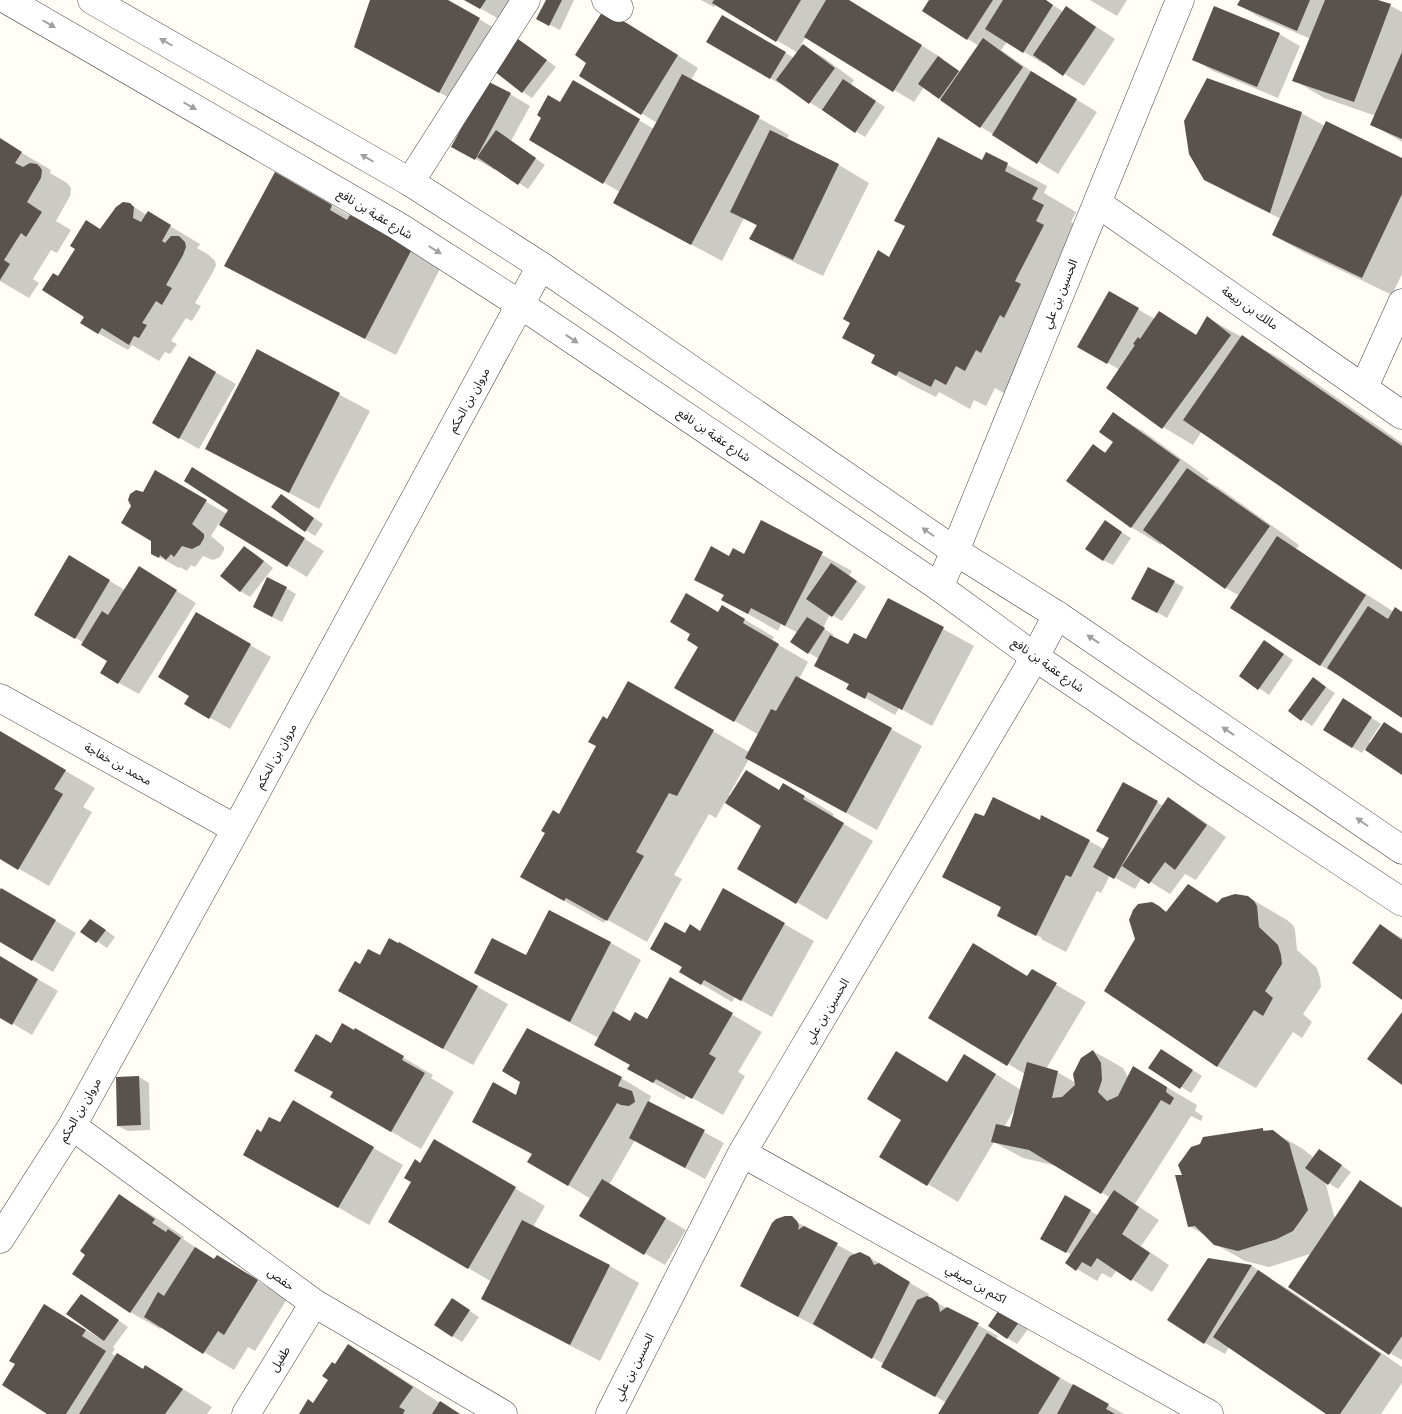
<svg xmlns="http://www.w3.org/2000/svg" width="1402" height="1414" viewBox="0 0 1402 1414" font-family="'Roboto Serif','Noto Sans Arabic',serif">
<rect width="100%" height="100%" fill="#fffdf5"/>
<path fill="#0003" fill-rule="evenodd" d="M371,0H446L510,37L470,109L355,47Z
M466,0H525L511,26Z
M547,0H574L560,30L548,24Z
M701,0H847L942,58L941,59L961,72L979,46L923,11L930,0H1045L1064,12L1066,8L1086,20L1115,39L1084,86L1045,62L1044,64L1007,42L1001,50L1041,78L1097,112L1058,174L981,127L924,87L914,102L806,37L801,45L823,57L854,80L851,85L885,107L865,137L790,90L708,41L723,16L794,58L798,53L716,4L714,7Z
M1090,0H1127L1117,16Z
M1241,0H1375L1391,6L1402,12V142L1372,124L1376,116L1324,98L1294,80L1311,39L1259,17L1239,5Z
M625,22L698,68L691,80L789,135L786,140L839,165L869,183L823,276L781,256L751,239L757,226L744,218L722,261L644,219L620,192L530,140L560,104L573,82L654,129L657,123L580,75Z
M1279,34L1300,46L1278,98L1213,71L1193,59Z
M519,41L528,46L556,67L532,98L523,92Z
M510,94L530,106L511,141L545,165L528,189L496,168L495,170L453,146Z
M1301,113L1325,126L1402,159V274L1392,295L1303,252L1273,235L1281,219L1236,197L1205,179Z
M0,140L51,170L50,173L67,183L71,188L70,196L56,221L71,230L57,253L51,250L33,279L39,283L29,298L0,281Z
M987,154L1047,186L1044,193L1076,212L1071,222L1082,229L1016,372L1004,393L995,388L986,406L974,400L970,409L939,392L936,397L912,385L873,362L876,356L844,338L890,258L983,161Z
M276,173L350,216L442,265L396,355L256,283L226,266Z
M129,204L147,215L148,213L200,244L197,248L209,255L215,261L216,265L213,272L195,303L201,306L192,321L186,318L171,341L177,344L170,354L165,352L159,361L132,345L128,350L98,333L59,278L101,230Z
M1109,293L1155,319L1160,313L1197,335L1208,318L1281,359L1402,443V569L1202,431L1193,445L1163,427L1120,370L1079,346Z
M258,351L370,411L319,509L237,465Z
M190,358L236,384L199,449L153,423Z
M1113,414L1143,431L1209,479L1207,481L1218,487L1299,545L1296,549L1394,612L1402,613V716L1345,679L1320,665L1240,596L1226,588L1163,543L1161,545L1131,527L1093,445L1107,453L1115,442Z
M156,472L227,514L230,509L213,481L324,551L307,577L219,523L211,536L224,547V550L220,557L213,560L203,556L195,567L191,565L187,571L180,567L179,568L152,553V541L143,494Z
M281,495L323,524L315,536L306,530Z
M762,522L852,571L849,576L866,587L842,621L830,614L823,628L834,635L832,637L849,646L867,641L888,599L974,646L932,726L899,708L895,715L848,688L850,685L816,666L819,659L809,653L798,633L781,624L778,631L723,600L725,596L695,579L730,557L745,555Z
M1115,528L1131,538L1113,565L1103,560Z
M244,547L254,553L273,568L250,597L240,591Z
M89,569L125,590L159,580L196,603L139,694L119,683L109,661L84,643L36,614Z
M1174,582L1184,587L1167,618L1133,598Z
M286,588L296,594L282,622L264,613Z
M723,607L774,637L772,641L808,662L799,679L922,746L877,830L749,759L729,795L731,796L780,791L784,784L834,814L832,817L873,841L827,920L739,868L762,826L725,802L716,818L709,814L674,875L682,879L647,942L606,919L604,923L561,899L559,815L597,746L608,720L713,731L749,752L759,735L676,687Z
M196,614L271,657L230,729L186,704L191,695Z
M1265,641L1293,660L1269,695L1240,675Z
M1313,679L1335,693L1312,726L1290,711Z
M1353,706L1381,724L1369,742L1371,743L1385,723L1402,733V773L1365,748L1362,753L1352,747Z
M0,733L95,788L83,807L92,812L49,886L0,858Z
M1123,784L1164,806L1169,799L1189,811L1226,837L1196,880L1185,874L1170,894L1142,877L1135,889L1110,875L1101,893L1097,891L1066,952L1041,939L1042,938L1027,930V932L998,916L1002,908L944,877L984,818L1040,822L1089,841L1104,849L1110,838Z
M1188,885L1219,903L1248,897L1287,920L1293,925L1295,930L1297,950L1317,968L1320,978L1321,987L1303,1014L1312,1022L1302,1038L1293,1032L1256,1088L1217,1066L1159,907L1167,912Z
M2,889L76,933L53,972L0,941V893Z
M550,911L611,943L641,960L613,1013L631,1023L647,1020L671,979L762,1032L738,1072L745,1076L723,1115L687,1095L684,1100L629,1069L631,1065L599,1038L505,989L476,972L526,957Z
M784,924L814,941L772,1017L735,997L732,1002L681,972L683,967L685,934Z
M100,926L115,937L107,948L82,931Z
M1381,926L1402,938V998Z
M400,943L508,1004L473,1065L369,1008L380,957Z
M0,957L58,991L32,1035L0,1016Z
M1032,971L1086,1002L1046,1069L1057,1072L1076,1083L1093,1051L1123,1068L1128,1077L1163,1085L1197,1105L1195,1111L1203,1116L1201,1121L1191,1116L1135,1204L1159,1220L1141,1246L1169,1265L1152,1292L1117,1270L1111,1278L1102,1273L1097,1281L1077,1269L1072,1255L1042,1238L1066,1197L1099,1216L1111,1198L1057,1166L1023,1158L994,1142L958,1202L881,1156L948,1083L994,1073L1021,1090L1025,1074L930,1018L1028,977ZM1016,1107L1011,1129L1004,1127Z
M356,1030L433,1075L431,1078L454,1092L421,1149L332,1097L334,1092L331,1044Z
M1171,1056L1202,1076L1191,1093L1150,1067Z
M139,1077L149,1083L150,1130L128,1131L118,1126L117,1078Z
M621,1078L651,1096L649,1102L724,1143L705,1179L635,1140L609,1185L686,1230L665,1265L581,1216L591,1199L568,1185L534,1155L517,1097Z
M293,1102L403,1165L369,1225L245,1154L262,1133L281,1124Z
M1263,1129L1267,1132L1272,1131L1303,1149L1314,1158L1320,1150L1351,1172L1338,1189L1325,1181L1335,1219L1360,1182L1402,1207V1360L1390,1353L1313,1253L1269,1267L1245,1261L1215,1244L1207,1236L1189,1226L1184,1176Z
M434,1141L545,1206L533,1227L610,1266L639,1283L600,1361L513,1316L483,1299L492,1282L468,1268L413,1182Z
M119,1196L149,1213L184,1237L183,1239L210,1257L247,1274L287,1299L255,1351L248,1347L234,1370L162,1327L160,1329L130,1312L87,1255Z
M791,1218L817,1234L856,1255L867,1256L888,1268L891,1272L929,1294L928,1298L998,1336L996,1339L1074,1386L1124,1414H940L947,1403L883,1366L884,1364L820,1327L819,1328L762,1298Z
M1209,1259L1252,1266L1271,1278V1279L1288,1289L1402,1367V1383L1381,1414H1328L1229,1347L1225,1354L1205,1343Z
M81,1295L128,1327L113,1347L115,1348L112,1354L175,1384L212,1407L207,1414H49L16,1364L45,1305L98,1337L99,1335Z
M462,1306L479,1317L462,1342L436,1325Z
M1003,1306L1031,1325L1017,1344L1007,1338Z
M348,1346L378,1363L440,1403L460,1414H302L313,1404L330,1380L336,1365Z"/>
<path fill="#5a524d" d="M370,0H448L480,18L439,93L354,47Z
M464,0H486L480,9Z
M546,0H562L549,26L536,19Z
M714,0H801L776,42L712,3Z
M826,0H849L922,45L893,92L804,37Z
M929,0H993L967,40L922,11Z
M1003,0H1046L1053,5L1023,53L985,29Z
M1240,0H1310L1297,31L1237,5Z
M1325,0H1378L1391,4L1354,102L1292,81Z
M1066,6L1096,27L1063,76L1033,55Z
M1214,6L1280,33L1257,87L1192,60Z
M604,9L678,55L641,115L579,76L586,63L575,55Z
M722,15L786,52L770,79L706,42Z
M983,38L1023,67L980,128L940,100Z
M518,39L547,60L522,93L494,71Z
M803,44L835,68L809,104L776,80Z
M1402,52V139L1370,125Z
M938,56L959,71L939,99L918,84Z
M1031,71L1077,99L1037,164L992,135Z
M682,74L760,116L691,245L613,203Z
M1207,78L1302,112L1270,213L1204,180L1189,154L1184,121Z
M843,79L876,101L855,133L822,110Z
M573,80L640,119L603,184L529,140L541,118L537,115L548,95L560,102Z
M487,81L511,93L475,160L451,147Z
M1326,121L1402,158V194L1362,278L1272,235Z
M496,130L536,158L518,185L477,157Z
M770,130L839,164L793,260L749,239L757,225L730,212Z
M938,137L982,160L986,152L1008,163L1005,171L1038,188L1032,199L1044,205L1036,221L1044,225L1015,281L1021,284L1004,318L1000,315L981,353L976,350L965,371L956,366L946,385L935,379L931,387L899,371L896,376L871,363L875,355L842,338L850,323L843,319L878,250L889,257L905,226L894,221Z
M0,138L22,152L15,163L23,167L30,163L37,164L40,167L42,170L41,178L27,202L42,212L26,237L21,233L4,260L10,264L0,280Z
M275,172L332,205L330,210L347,220L350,215L413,247L365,339L224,266Z
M123,202L130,203L134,207L133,218L141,222L148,211L171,225L162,241L165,243L171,236H179L185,242L186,247L183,255L166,285L172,288L162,305L156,301L142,323L147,325L139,338L134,336L129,345L102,328L98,334L80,323L84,317L42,290L53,273L58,276L75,249L70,246L86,220L100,229L116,207Z
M1109,291L1139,308L1107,364L1077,347Z
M1159,311L1196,335L1207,316L1231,335L1162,429L1106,388L1135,345L1133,344L1138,337L1140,339Z
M1242,335L1402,446V570L1183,420Z
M257,349L340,393L289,493L205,449Z
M189,356L216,372L179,439L152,423Z
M1113,412L1180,460L1131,528L1066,481L1093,444L1105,453L1113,442L1099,432Z
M192,467L305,538L287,567L219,525L228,510L184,481Z
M1187,468L1270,526L1225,589L1143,530Z
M155,470L207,500L192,524L204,534V538L200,545L192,549L182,546L174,557L171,554L166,560L160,555L159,558L151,554V541L121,523L131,506L128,500L130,494L136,490L143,492Z
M281,494L314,518L305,532L271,507Z
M761,520L823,552L785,626L751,608L748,614L721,600L724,595L694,580L711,546L729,556L733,548L744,554Z
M1105,520L1122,532L1103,561L1085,549Z
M1277,536L1366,595L1320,666L1230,608Z
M244,546L264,561L240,592L220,576Z
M69,555L110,580L75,639L34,615Z
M831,563L857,581L832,617L806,599Z
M139,566L177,590L118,684L100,673L107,661L81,645L102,611L108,615Z
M1148,567L1175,581L1157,613L1131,599Z
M267,577L287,587L272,617L253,607Z
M686,593L718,612L722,605L745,619L743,623L779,644L734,722L674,688L698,647L687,640L690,634L670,622Z
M888,598L944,627L902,710L868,692L865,699L846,689L849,684L814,666L830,635L848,644L854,633L866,639Z
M1368,606L1388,619L1395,607L1402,612V718L1327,668Z
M196,612L251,644L209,719L184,704L189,696L158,677Z
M807,617L825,628L808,654L790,642Z
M1264,640L1284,654L1258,690L1239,676Z
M796,676L892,728L846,813L745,758L771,709L776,711Z
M1313,677L1326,687L1301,721L1288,711Z
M628,681L714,730L677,796L669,793L636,852L644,856L607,921L566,898L564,901L520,877L545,833L541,831L553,810L559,814L596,746L588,742L603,716L607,719Z
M1343,698L1372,717L1352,748L1323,730Z
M1384,722L1402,734V775L1365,750Z
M0,731L66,770L54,789L63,794L18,870L0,859Z
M746,770L779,790L783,783L805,796L803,799L844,823L796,904L737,869L761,826L725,803Z
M1123,782L1158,801L1114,879L1093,867L1109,838L1096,831Z
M993,797L1040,820L1041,815L1090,840L1071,877L1066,875L1036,936L997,916L1001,907L942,877L975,813L984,816Z
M1168,797L1207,825L1175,870L1165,862L1149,884L1122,866Z
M1188,884L1217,903L1222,898L1235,894L1248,896L1254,901L1257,906L1259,927L1278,945L1281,955L1282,964L1265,991L1273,998L1263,1016L1254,1010L1217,1067L1104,991L1135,939L1129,920L1133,910L1138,904L1152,902L1159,906L1166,912Z
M1,888L56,920L32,961L0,942V890Z
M723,888L785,923L741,1001L704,980L701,985L679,972L682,967L650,949L665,922L685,933L690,924L700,931Z
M549,910L611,942L570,1022L474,973L492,938L526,955Z
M90,919L106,930L96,943L80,932Z
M1380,924L1402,940V1000L1352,963Z
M389,938L398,943L399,942L478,986L443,1049L338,991L355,961L360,964L368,949L380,955Z
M973,943L1027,976L1032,969L1057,983L1007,1066L928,1018Z
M0,956L38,979L12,1025L0,1018Z
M670,977L733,1013L709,1054L716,1058L692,1099L656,1079L653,1083L627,1069L630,1065L594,1045L613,1011L630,1021L635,1012L647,1019Z
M1402,1012V1085L1367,1059Z
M342,1023L354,1030L355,1028L404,1056L402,1060L425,1073L391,1132L330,1097L333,1092L294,1071L316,1034L331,1043Z
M527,1028L622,1077L618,1086L632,1091L634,1097L635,1102L629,1106L621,1105L617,1103L568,1186L527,1162L532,1154L472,1122L493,1082L516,1095L520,1082L502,1071Z
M1161,1049L1193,1070L1180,1089L1148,1068Z
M1093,1050L1101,1063L1102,1080L1098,1092L1107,1101L1118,1096L1133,1066L1167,1087L1166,1092L1174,1098L1170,1105L1161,1100L1101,1194L1029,1150L991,1142L996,1124L1010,1127L1027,1062L1058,1071L1052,1098L1062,1097L1075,1085L1073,1074L1081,1058Z
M896,1051L947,1082L964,1054L996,1074L927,1186L879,1157L901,1120L867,1099Z
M139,1076L141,1125L117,1126L116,1077Z
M293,1100L374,1147L338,1208L243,1155L257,1129L261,1132L269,1117L280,1122Z
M648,1101L705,1130L685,1168L629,1138Z
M1263,1128V1131L1273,1130L1289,1143L1308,1210L1293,1231L1277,1239L1238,1251L1214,1245L1195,1226L1188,1227L1175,1175H1182L1178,1165L1191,1147L1200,1144L1203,1137Z
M434,1139L516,1187L468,1269L388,1222L411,1182L404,1178L415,1159L420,1163Z
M1319,1149L1342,1165L1328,1185L1305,1168Z
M602,1179L666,1218L644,1255L579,1216Z
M1360,1180L1402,1208V1336L1389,1355L1288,1287Z
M1114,1190L1139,1207L1122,1234L1150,1253L1131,1281L1097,1258L1091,1267L1082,1262L1076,1271L1065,1263Z
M119,1194L155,1219L152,1223L166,1232L168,1229L181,1238L130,1313L72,1274L85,1255L80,1251Z
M1065,1195L1091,1210L1066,1253L1040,1239Z
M785,1216H792L797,1221L799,1226L798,1230L804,1226L838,1243L798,1317L740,1286L772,1223L776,1219Z
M522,1220L610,1265L570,1345L481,1299Z
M195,1247L214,1259L217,1255L258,1280L224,1335L218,1331L203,1354L144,1317L158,1292L164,1296Z
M860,1252L870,1257L874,1265L879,1263L910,1282L872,1359L813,1324L849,1257L852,1255Z
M1208,1258L1252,1265L1204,1344L1167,1320Z
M1258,1270L1381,1354L1340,1414H1326L1213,1337Z
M81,1294L119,1320L104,1341L66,1314Z
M927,1296L932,1298L938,1303L940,1312L947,1307L979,1323L935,1397L881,1367L917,1300Z
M452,1298L470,1310L452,1337L434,1325Z
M44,1304L86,1330L82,1336L106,1351L66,1414H47L2,1385L15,1364L9,1361Z
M1003,1304L1022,1318L1007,1339L988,1326Z
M987,1333L1060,1378L1038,1414H938Z
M348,1344L413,1387L399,1407L405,1410L403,1414H299L308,1399L313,1403L328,1380L322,1376L332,1362L335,1364Z
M117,1353L143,1369L145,1365L183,1389L165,1414H79Z
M1073,1384L1109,1404L1106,1409L1115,1414H1057Z
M440,1401L460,1414H432Z"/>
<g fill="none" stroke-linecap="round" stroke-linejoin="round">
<g stroke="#444" stroke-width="29">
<path id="minor" d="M606,0L619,8
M410,182L526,0
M1097,203L1402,415
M1364,387L1402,303
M939,587L955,551L1180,0
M0,698L236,829
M72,1126L314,1303L503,1414
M742,1153L1209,1414
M0,1239L72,1126L236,829L541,266
M246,1414L314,1303
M610,1414L742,1153L1035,657L1057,615"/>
</g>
<g stroke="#444" stroke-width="29">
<path id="tertiary" d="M7,0L398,226L521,305L939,587L1035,657L1214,778L1402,902
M92,0L410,182L541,266L955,551L1057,615L1402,850"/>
</g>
<use href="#minor" stroke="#fff" stroke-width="28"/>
<use href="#tertiary" stroke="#fff" stroke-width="28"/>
</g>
<defs><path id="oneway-solid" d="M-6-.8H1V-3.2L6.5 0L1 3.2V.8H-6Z" transform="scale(1.25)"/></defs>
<g fill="#a0a0a0">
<use href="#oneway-solid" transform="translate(49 24) rotate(30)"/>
<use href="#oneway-solid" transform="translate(166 42) rotate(-150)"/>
<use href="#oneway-solid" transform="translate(190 106) rotate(30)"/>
<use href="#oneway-solid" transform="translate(367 158) rotate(-150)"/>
<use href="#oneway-solid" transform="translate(435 250) rotate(32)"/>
<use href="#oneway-solid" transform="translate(572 339) rotate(34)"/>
<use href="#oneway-solid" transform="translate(928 532) rotate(-145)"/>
<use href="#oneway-solid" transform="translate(1093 639) rotate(-146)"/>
<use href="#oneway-solid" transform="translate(1228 731) rotate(-146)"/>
<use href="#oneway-solid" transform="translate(1362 822) rotate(-145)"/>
</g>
<g text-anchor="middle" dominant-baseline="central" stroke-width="5" stroke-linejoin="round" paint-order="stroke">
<g font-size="12" fill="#111" stroke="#fff">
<text transform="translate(375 214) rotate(31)">شارع عقبة بن نافع</text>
<text transform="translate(1060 294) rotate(-68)">الحسين بن علي</text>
<text transform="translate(1250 308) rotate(35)">مالك بن ربيعة</text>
<text transform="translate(469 400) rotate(-61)">مروان بن الحكم</text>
<text transform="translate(714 435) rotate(34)">شارع عقبة بن نافع</text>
<text transform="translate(1048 665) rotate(35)">شارع عقبة بن نافع</text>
<text transform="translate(276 756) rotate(-61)">مروان بن الحكم</text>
<text transform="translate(118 764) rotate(29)">محمد بن خفاجة</text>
<text transform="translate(827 1011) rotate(-59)">الحسين بن علي</text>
<text transform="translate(80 1110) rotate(-60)">مروان بن الحكم</text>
<text transform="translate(281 1279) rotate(36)">حفص</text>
<text transform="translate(976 1284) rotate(29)">اكثم بن صيفي</text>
<text transform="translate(280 1359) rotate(-58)">طفيل</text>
<text transform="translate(634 1367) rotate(-63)">الحسين بن علي</text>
</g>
</g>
</svg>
